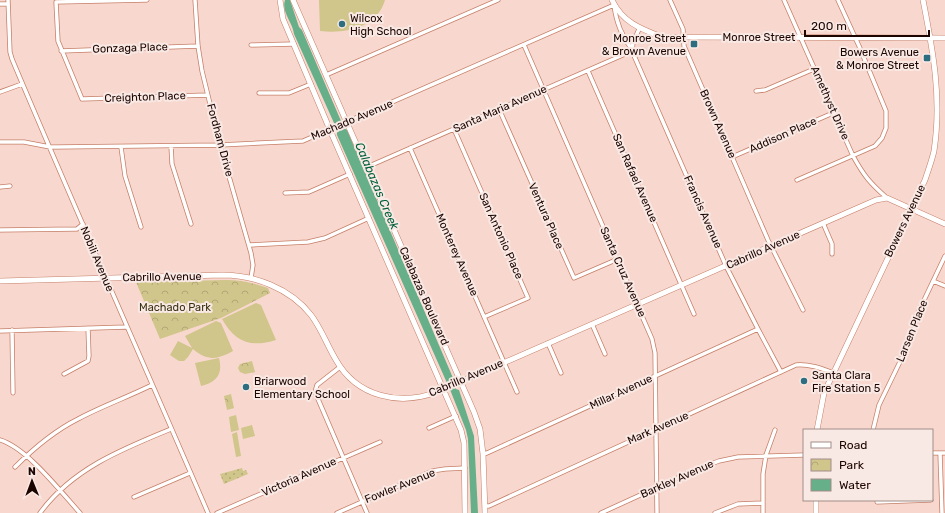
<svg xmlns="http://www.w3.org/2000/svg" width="945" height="513" viewBox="0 0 945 513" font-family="Rubik,sans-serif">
<defs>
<pattern id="park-crowns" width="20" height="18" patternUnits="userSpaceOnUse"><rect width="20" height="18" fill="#d0c58a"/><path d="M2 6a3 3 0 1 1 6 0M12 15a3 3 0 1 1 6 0" fill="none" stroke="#b2a875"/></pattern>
<pattern id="garden-dots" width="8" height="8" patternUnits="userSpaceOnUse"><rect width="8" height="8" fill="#d0c58a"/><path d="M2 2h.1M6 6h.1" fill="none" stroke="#b2a875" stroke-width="1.8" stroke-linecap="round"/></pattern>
</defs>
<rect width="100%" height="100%" fill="#f8d8ce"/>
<path fill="#d0c58a" d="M319,0H385C377,28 345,34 320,31Z
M256,303L261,305L276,340C250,348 235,342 222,319Z
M216,321L221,323L233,351C217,360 207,361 193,349L188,357L184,361H179L170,355L178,341L192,348L185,336Z
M219,358C223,374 217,382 201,386L195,363Z
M236,415L239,430L231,432L229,417Z
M252,425L255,436L243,439L241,428Z
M237,432L241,456L236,457L232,434Z"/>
<path fill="url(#park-crowns)" d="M226,280C241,280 254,283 268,288L270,293L221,318L160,339L136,282Z
M252,361L255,372L245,374L240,372L238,368L240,364Z
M231,394L234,408L227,410L224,396Z"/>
<path fill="url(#garden-dots)" d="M242,468L243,471L246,470L248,474L224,484L220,474Z"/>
<path fill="#67af88" d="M285,0H290L299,27L302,30L344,128L347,130L453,378L456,389L459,390L474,436L478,513H471L468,439L466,430L451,392L337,135V131L334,123L294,34C293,23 281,12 285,0Z"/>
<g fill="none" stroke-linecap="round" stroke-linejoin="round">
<g stroke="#c57e67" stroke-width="5">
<path id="street" d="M8,0L10,52L12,59C76,211 143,362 208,513
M147,0L56,2L58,41L82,99L208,95
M195,0L198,46L202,71L220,145L251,253L253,265L251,278
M670,0L683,29L684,46L768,240L803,310
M784,0L853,156C864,176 870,183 887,198
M0,4H8
M639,29L633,43L632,51L726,266L758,329L781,372
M251,45L294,44
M524,45L652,339L655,353L657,513
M61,51L198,46
M588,71L694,314
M326,75L498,0
M756,91L765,90L814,69
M0,92L22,84
M259,93H289L311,84
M499,109L574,278L618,259
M454,129L528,298L484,317
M0,142H24L50,147H57L220,145L303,141L614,5C616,21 622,37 632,49
M171,146L172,164L191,224
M121,147L125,176L141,227
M410,148L517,392
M732,157L833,113
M367,167L632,51
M797,180L875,146L882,138L886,128V111L859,46L838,0
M0,187L10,186
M285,193L309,192L350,174
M823,223L832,244V254
M0,230L77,229L83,224
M249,245L308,242L325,238L369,218
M933,281L945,286
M592,324L605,354
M12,330L13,393
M0,331L126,327
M548,343L561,373
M340,367L317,385L315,392L367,513
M64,374L88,361L89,356L88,328
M429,428L456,416
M873,430L879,405L913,335L916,317L945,256
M0,440C27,448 61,492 80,513
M932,453H945
M940,453L942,513
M483,454L487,453L758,329
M15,467C34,448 54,431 78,419C102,406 128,397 152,385
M134,497L190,473
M877,502L931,500
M485,506H489L796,365C810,364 820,368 834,373
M40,513C72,469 122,449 171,429
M217,513L380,442
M337,513L432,471L445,469L465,468
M601,513L695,470L719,461L738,457L804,455
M715,513L738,504L763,503
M763,513V474L766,455L775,430"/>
</g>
<g stroke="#c57e67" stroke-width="6">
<path id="secondary" d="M280,0L283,19L330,130L461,430L464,443L465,513
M293,0L474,412L480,429L483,454L485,513
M612,0C622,22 641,29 662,37L945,38
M0,281L222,275C254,275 290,288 311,315C321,328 327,345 336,360C357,397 399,406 437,392L876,200L887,198L945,224
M817,430L824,393L925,180C928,171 932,160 934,151C942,98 933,51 923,0
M816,500V513"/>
</g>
<use href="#street" stroke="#fff" stroke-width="3.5"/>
<use href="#secondary" stroke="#fff" stroke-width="5"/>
</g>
<g fill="#2c6e80" stroke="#f9e9e4" stroke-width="1.5">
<circle cx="342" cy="24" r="4"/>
<rect x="690" y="40" width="8" height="8" rx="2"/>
<rect x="923" y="54" width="8" height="8" rx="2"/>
<circle cx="804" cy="381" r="4"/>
<circle cx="246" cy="387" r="4"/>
</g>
<g text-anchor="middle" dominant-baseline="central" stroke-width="4" stroke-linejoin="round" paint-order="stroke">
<g font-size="11" fill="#1c0400" stroke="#f9e9e4" text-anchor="start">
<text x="350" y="18">Wilcox<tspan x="350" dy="13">High School</tspan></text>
<text x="686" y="38" text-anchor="end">Monroe Street<tspan x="686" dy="13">&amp; Brown Avenue</tspan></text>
<text x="919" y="52" text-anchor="end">Bowers Avenue<tspan x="919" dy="13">&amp; Monroe Street</tspan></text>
<text x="812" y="375">Santa Clara<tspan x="812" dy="13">Fire Station 5</tspan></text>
<text x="254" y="381">Briarwood<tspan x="254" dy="13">Elementary School</tspan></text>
</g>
<g font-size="11" fill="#1c0400" stroke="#f9e9e4">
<text x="759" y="37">Monroe Street</text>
<text transform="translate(130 48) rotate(-2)">Gonzaga Place</text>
<text transform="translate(145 97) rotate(-2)">Creighton Place</text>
<text transform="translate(830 103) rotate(66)">Amethyst Drive</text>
<text transform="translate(500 109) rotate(-24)">Santa Maria Avenue</text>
<text transform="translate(352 120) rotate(-23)">Machado Avenue</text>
<text transform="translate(718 124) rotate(66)">Brown Avenue</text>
<text transform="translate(783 135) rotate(-24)">Addison Place</text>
<text transform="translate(220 140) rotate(75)">Fordham Drive</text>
<text transform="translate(635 178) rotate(66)">San Rafael Avenue</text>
<text transform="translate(703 212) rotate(66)">Francis Avenue</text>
<text transform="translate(546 216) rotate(66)">Ventura Place</text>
<text transform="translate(905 221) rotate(-64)">Bowers Avenue</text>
<text transform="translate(501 236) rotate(66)">San Antonio Place</text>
<text transform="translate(763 250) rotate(-24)">Cabrillo Avenue</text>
<text transform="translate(457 255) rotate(66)">Monterey Avenue</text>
<text transform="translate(97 259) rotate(67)">Nobili Avenue</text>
<text transform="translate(623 272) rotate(66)">Santa Cruz Avenue</text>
<text transform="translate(162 277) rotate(-1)">Cabrillo Avenue</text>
<text transform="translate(424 296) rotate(66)">Calabazas Boulevard</text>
<text transform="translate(912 331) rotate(-68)">Larsen Place</text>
<text transform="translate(466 378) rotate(-23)">Cabrillo Avenue</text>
<text transform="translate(621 392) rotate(-25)">Millar Avenue</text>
<text transform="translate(658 428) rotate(-24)">Mark Avenue</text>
<text transform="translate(299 477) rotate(-24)">Victoria Avenue</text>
<text transform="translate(677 479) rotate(-24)">Barkley Avenue</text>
<text transform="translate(400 486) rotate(-22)">Fowler Avenue</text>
</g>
<g font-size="11" fill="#383212" stroke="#f9e9e4">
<text x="175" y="307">Machado Park</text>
</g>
<g font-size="12" font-style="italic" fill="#00603b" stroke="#f9e9e4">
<text transform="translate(377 186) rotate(67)">Calabazas Creek</text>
</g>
</g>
<rect x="803" y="429" width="130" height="72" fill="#f9e9e4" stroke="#a18d89"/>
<rect x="811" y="442" width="20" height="6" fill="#ffffff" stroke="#a18d89"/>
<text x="839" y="449" font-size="12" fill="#1c0400">Road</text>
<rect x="811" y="459" width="20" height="12" fill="url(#park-crowns)" stroke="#a18d89"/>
<text x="839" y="469" font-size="12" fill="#1c0400">Park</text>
<rect x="811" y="479" width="20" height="12" fill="#67af88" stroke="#a18d89"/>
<text x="839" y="489" font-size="12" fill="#1c0400">Water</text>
<g transform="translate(32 481) rotate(359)" stroke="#f9e9e4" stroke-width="3" paint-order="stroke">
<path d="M0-3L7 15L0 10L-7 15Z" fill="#1c0400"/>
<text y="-6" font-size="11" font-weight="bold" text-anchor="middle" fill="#1c0400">N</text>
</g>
<path d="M805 30v6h124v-6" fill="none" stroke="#1c0400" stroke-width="2"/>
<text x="811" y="30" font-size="12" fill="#1c0400" stroke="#f9e9e4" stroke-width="3" paint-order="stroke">200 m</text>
</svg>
